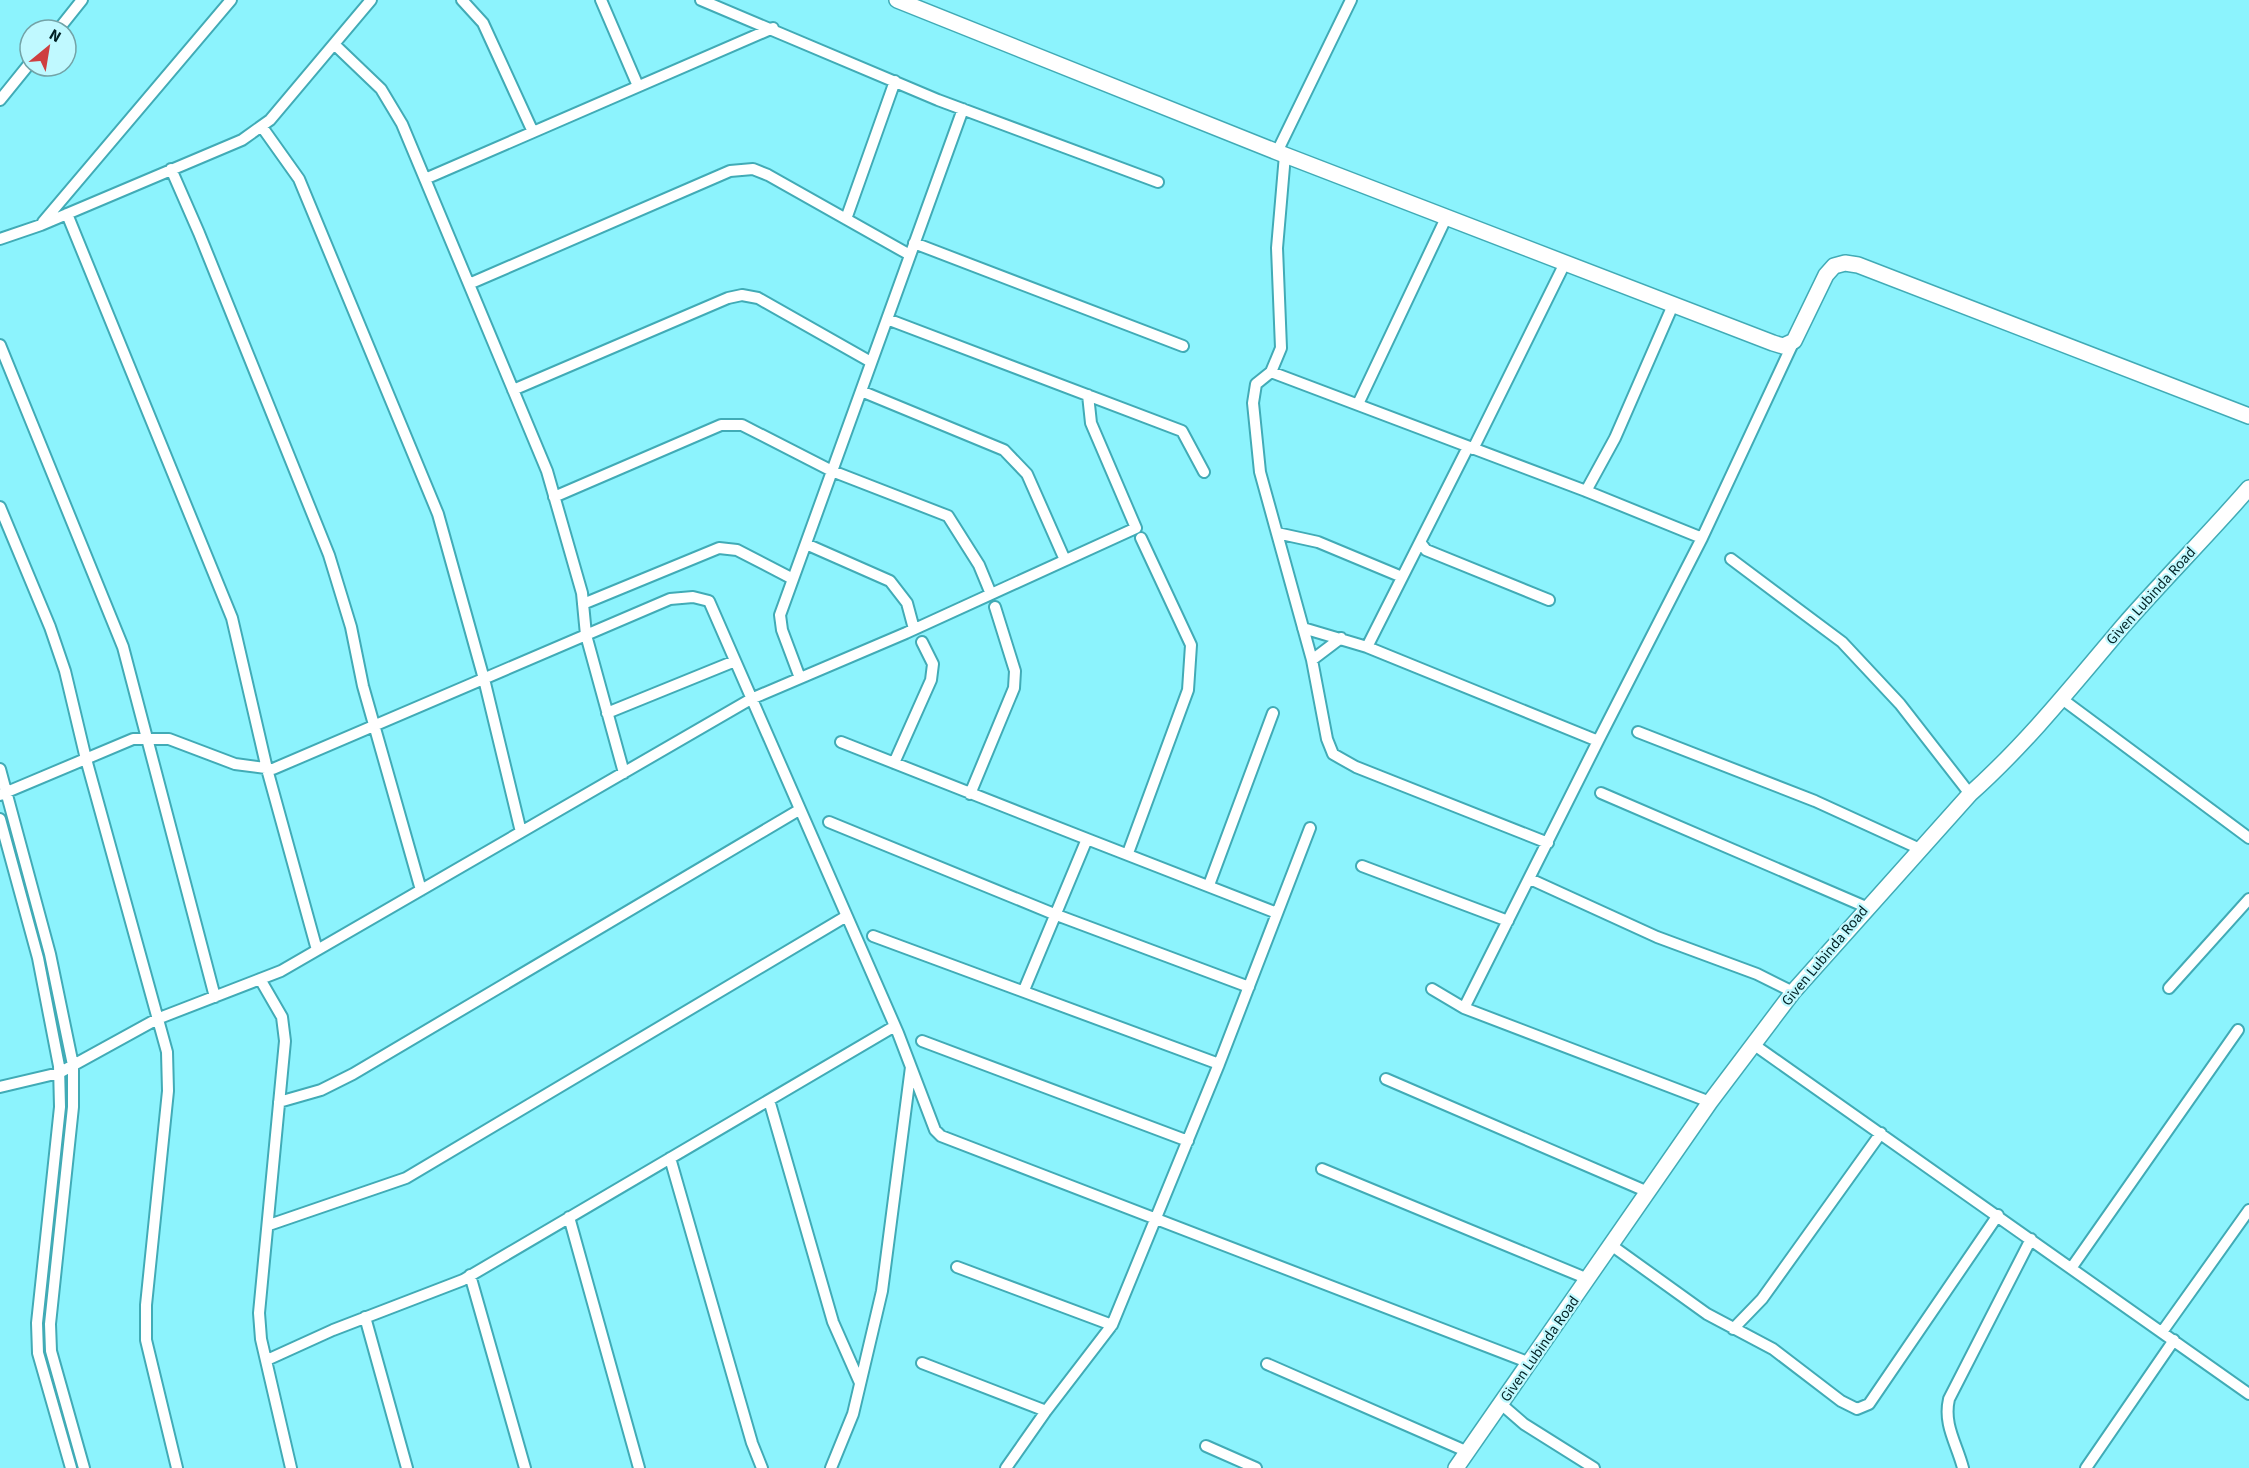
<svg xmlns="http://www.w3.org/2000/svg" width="2249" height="1468" viewBox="0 0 2249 1468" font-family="'Source Sans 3',sans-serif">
<rect width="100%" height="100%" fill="#8cf3fd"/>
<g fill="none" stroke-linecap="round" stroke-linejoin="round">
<g stroke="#41abb6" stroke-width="14">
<path id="street" d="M462,0L483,23L533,132
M601,0L638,86
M701,0L938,100L1158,182
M58,30L82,0
M334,44L381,89L402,124L547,471L582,593L586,635L624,773
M0,100L30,63
M262,127L299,179L438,514L484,679L521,832
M1277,152L1351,0
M1285,155L1277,248L1281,348L1271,372L1256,384L1253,403L1260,472L1312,660L1327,739L1333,754L1356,767L1548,843
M171,169L199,233L329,555L351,627L363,686L421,890
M425,179L773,28
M67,214L232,618L267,769L317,950
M846,219L895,81
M43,222L231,0
M0,239L41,225L242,140L270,120L371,0
M914,243L1183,346
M469,284L730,171L753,169L768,175L910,255
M887,319L1182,431L1204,472
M0,345L123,647L215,997
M1271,372L1586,491L1702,538
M513,390L728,298L742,295L758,298L871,362
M861,391L1004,450L1027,474L1065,560
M1358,404L1446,218
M1468,447L1420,542L1426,550L1549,600
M1473,449L1565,263
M1586,491L1615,438L1673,305
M554,497L721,425H742L832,471L948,516L979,565L991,594
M0,507L50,627L65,671L86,759L167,1052L168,1091L146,1305V1340L177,1468
M1277,533L1318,542L1402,577
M806,544L890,581L907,603L914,629
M1731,559L1842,642L1900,704L1970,794
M583,604L719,548L737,550L793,579
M1303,628L1367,647L1598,741L1464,1008
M1367,647L1420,542
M1312,660L1341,638
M800,678L782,630L780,615L963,109
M2062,699L2249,838
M607,713L735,661
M1638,732L1815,801L1920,849
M1598,741L1702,538L1794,341
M841,742L1087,839
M894,763L931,680L933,664L922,642
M0,769L50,954L73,1065V1107L50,1324L51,1351L84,1468
M1601,793L1866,907
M970,794L1014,688L1015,671L995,607
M0,795L133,739H169L235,764L273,769L670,599L693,597L709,601L898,1033L935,1130L941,1136L1530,1363
M0,819L38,958L59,1066L60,1107L37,1323L38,1353L71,1468
M829,822L1054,914L1249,987
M1128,853L1188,690L1191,645L1141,538
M1362,866L1508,921
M1530,879L1657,937L1757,974L1793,992
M1209,885L1273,713
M873,936L1219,1064L1112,1325L1046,1411L1006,1468
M260,979L282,1017L285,1041L259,1313L261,1339L291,1468
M2169,988L2249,899
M1432,989L1464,1008L1710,1102
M1024,990L1087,839L1277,913
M922,1041L1188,1141
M1753,1044L2249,1394
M1219,1064L1310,828
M1386,1079L1648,1192
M0,1087L59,1073L157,1019L281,971L751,699L906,633L1136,528L1091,423L1088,395
M769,1100L833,1322L860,1383
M279,1102L321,1090L353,1074L799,810
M670,1158L752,1443L762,1468
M1322,1169L1588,1279
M569,1217L639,1468
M269,1225L406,1178L845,917
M1611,1245L1707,1314L1773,1349L1841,1401L1857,1409L1869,1404L1998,1215
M957,1267L1112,1325
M2072,1267L2238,1030
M470,1275L525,1468
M365,1317L407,1468
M1733,1329L1762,1299L1881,1133
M2162,1332L2249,1210
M267,1360L333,1330L463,1280L895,1026
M922,1363L1046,1411
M1267,1364L1468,1452
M1501,1404L1524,1424L1594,1468
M1206,1446L1256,1468
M831,1468L853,1414L882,1291L911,1067
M1963,1468C1957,1444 1943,1425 1949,1399L2031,1239
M2086,1468L2174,1340"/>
</g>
<g stroke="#41abb6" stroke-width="18">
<path id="secondary" d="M897,0L1277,152L1773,343L1783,346L1794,341L1826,275L1834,266L1845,263L1858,265L2249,416
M1456,1468L1710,1102L1793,992L1970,794C2027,743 2074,684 2123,626C2164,579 2208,535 2249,488"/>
</g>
<use href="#street" stroke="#fff" stroke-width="10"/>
<use href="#secondary" stroke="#fff" stroke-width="15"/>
</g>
<g text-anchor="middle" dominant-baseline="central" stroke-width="4.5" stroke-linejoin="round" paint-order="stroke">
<g font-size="15" fill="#002124" stroke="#c0f9ff">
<text transform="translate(2151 596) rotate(-48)">Given Lubinda Road</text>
<text transform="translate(1825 956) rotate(-50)">Given Lubinda Road</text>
<text transform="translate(1540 1349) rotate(-55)">Given Lubinda Road</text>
</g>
</g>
<g transform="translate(48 48) rotate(30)"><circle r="28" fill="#c0f9ff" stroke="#73a3a7" stroke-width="1.5"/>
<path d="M0-4.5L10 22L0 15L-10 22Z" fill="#ce3f40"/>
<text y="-9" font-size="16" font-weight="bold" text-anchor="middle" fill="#002124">N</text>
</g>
</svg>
